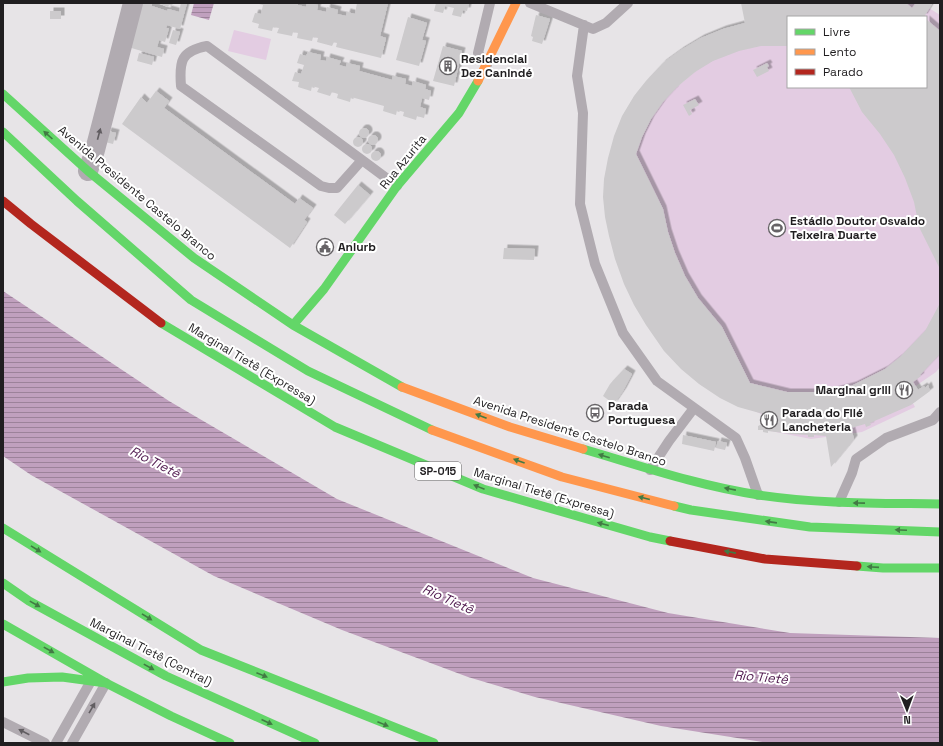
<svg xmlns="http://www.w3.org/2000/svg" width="943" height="746" viewBox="0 0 943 746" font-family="'Space Grotesk',sans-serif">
<defs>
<pattern id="water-rules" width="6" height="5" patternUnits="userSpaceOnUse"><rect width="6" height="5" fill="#c0a0be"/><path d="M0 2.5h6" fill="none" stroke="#9c829a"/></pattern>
<filter id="shadow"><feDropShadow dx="3.5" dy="-3.5" stdDeviation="0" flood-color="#0004"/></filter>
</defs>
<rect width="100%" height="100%" fill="#e7e4e7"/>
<path fill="#e3cce2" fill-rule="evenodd" d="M756,3H921L940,15V367L936,372L907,392L915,407L862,432L811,439L761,429L769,418L701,385L623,132L757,20ZM788,17H926V87H788Z
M234,30L271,39L266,60L228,51Z"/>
<path fill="url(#water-rules)" d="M194,3H214L209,20L191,15Z
M3,291L169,401L337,499L533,578L668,613L790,633L940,638V743H769L661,726L535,697L468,677L342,630L214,576L31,475L3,456Z"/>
<path fill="#cccacc" filter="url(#shadow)" d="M142,3H149L152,4V6L167,11L168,9L179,12L181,3H187L180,29L167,25L166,28H169L165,42L159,40L157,47L164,49L162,57L128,47Z
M158,3H173L172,6L169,5L168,7Z
M255,3H298V5L306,7L307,3H310L318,5L317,10L326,12L327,7L338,10L337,14L346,16L347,12L355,14L357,3H388L380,36L386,38L381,58L336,47L337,43L334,42L332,46L317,42L318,38L313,37L312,41L297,38L298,33L293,32L292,36L277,33L279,28L273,27L272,31L258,28L259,24L252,22L255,13L261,14L263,5Z
M436,3H469L467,11L463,10L461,17L452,15L454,8L445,6L443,13L434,11Z
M741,3H906L912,8L916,3L932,4L924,17H788V46H761L739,51L713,61L695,72L678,86L663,102L651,119L642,137L636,154L663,209L668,232L675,253L685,276L698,298L722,327L750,383L787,392H818L834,390L853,385L885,369L900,357L925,331L940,303V354L920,375L921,376L913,382L918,390L924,386L925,388L928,385L930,391L911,405L870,423L871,425L866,427L865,424L851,428L854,439L831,467L826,436L814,435V437H808V435L791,434L768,431V433L763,432V430H758V426L766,422L767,415L738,407L720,398L699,384L681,369L664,351L646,325L634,305L624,284L615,259L609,236L605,217L603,197L604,179L608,158L614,136L622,116L634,96L646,81L663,63L681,50L701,38L723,29L745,23Z
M50,11H61V19H50Z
M536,15L550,19L542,44L532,41L533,37L531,36Z
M408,17L427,23L422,40L426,41L419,66L396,60Z
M926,19L940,31V269L919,227L914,202L905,178L894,155L880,134L862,112L849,87H926Z
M173,30L180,32L176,45L169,43Z
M443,46L462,51L454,86L433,81Z
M308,52L321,55L320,60L326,61L327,57L341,61L339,65L346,67L347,63L360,66L359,71L392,80L393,76L406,79L405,84L412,86L413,81L426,85L425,89L431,91L429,100L422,98L420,107L426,109L424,118L417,116L416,120L403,116L404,112L397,110L396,115L383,111L384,106L351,97L350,102L337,98L338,94L332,92L330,96L317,92L319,88L312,86L311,91L298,87L299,82L292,81L295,72L301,74L304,65L297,63L300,54L306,56Z
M139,53L154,57L152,65L137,61Z
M767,63L769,66L767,67L769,71L757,77L753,70Z
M156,91L169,101L164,108L295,204L299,198L313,208L304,220L307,222L290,248L122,124L141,97L147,103Z
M695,99L699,105L690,110L692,114L689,116L683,105Z
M359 133a5 5 0 1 1 10 0a5 5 0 1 1-10 0Z
M108,131L116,133L113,144L105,142Z
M368 140a5 5 0 1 1 10 0a5 5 0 1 1-10 0Z
M353 142a5 5 0 1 1 10 0a5 5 0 1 1-10 0Z
M362 149a5 5 0 1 1 10 0a5 5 0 1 1-10 0Z
M371 156a5 5 0 1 1 10 0a5 5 0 1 1-10 0Z
M358,185L370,195L345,224L334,215Z
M504,248L535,249L534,260L503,259Z
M624,369L632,374L623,391L614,404L603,396L610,384Z
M683,435L716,442L714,451L682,444Z
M718,441L727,443L725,450L716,448Z"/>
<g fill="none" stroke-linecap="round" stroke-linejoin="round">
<path stroke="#b1abb1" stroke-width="10" d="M530,3L593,29L606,23L628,3
M584,25L577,76L583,113L580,204L595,264L623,333L657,381L736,438L745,458L758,495
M487,65L478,53L490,3
M362,160L337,188H329L321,186L181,86C179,61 181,51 207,46L362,160L397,186
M650,470L669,441L694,408
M839,502L852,473L856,459L886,438L933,420L940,412
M3,722L45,743
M56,743L91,681
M72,743L106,683"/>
<path stroke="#b1abb1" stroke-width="20" d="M88,171L95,150L133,3"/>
<path stroke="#63d668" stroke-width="9" d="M3,94L88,171L194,258L293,325L402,387
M3,132L77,201L191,300L308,371L432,430
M161,323L335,427L483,489L650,537L670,541
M293,325L324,289L397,186L459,113L478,81
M583,449C641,466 699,486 759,495C819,504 879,503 940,504
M674,506L691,510L810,527L940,532
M3,528L201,650L434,743
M857,566L883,568H940
M3,583L29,601L166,676L315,743
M3,624L106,683L171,716L230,743
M3,682L28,678L62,677L106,683"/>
<path stroke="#ff974d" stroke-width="9" d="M478,81L516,3
M402,387L510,427L583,449
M432,430L562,477L674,506"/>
<path stroke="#b3261e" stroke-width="9" d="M3,201L31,224L161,323
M670,541L765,559L857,566"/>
</g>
<defs><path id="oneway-solid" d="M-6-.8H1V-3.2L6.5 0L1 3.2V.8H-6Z"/></defs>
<g fill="#615d61">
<use href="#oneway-solid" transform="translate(99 134) rotate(-75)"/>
<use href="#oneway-solid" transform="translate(92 708) rotate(-60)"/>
<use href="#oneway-solid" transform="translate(24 732) rotate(-153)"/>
</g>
<g fill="#427a44">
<use href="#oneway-solid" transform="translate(48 135) rotate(-138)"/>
<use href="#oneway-solid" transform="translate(481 416) rotate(-159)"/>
<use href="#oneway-solid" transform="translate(604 456) rotate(-163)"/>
<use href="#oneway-solid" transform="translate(519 461) rotate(-160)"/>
<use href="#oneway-solid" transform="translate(479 487) rotate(-158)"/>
<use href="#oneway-solid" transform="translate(730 489) rotate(-169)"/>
<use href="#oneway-solid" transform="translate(644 498) rotate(-166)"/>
<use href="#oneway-solid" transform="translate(859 503) rotate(-179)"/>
<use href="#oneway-solid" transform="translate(771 522) rotate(-172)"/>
<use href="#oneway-solid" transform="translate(603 524) rotate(-165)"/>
<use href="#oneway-solid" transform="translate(901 530) rotate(-178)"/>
<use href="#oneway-solid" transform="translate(36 549) rotate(32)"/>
<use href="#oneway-solid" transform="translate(730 552) rotate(-169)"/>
<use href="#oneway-solid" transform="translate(873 567) rotate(-176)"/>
<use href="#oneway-solid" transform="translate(35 604) rotate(29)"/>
<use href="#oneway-solid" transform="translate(147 617) rotate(32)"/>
<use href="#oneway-solid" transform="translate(49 650) rotate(29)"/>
<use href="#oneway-solid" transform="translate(149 667) rotate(29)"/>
<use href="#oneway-solid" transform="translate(262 675) rotate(22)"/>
<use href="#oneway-solid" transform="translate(267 722) rotate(24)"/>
<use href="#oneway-solid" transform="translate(383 724) rotate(22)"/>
</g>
<defs>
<g id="building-ring" transform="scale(0.9)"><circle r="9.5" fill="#fff" stroke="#666366" stroke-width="1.5"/><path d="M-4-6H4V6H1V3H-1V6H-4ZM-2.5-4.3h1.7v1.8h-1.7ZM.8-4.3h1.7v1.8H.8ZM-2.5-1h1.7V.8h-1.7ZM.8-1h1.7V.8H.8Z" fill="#666366"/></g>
<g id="stadium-ring" transform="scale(0.9)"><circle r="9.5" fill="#fff" stroke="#666366" stroke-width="1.5"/><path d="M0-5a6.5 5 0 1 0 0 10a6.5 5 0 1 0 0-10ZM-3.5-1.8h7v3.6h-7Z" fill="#666366"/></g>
<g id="civic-ring" transform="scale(0.9)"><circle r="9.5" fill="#fff" stroke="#666366" stroke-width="1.5"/><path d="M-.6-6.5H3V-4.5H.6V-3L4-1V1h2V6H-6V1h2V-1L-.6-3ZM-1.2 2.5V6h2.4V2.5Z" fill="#666366"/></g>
<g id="restaurant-ring" transform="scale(0.9)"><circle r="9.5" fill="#fff" stroke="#666366" stroke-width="1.5"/><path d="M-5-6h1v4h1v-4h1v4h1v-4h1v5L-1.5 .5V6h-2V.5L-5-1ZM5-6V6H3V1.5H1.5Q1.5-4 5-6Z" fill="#666366"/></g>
<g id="bus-ring" transform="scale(0.9)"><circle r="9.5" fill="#fff" stroke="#666366" stroke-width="1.5"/><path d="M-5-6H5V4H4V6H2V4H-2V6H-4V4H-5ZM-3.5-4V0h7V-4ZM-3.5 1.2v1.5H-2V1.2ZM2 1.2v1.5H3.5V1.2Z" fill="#666366"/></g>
</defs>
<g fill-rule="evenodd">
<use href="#building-ring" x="448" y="66"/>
<use href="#stadium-ring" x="777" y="228"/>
<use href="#civic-ring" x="325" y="247"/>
<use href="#restaurant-ring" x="904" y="390"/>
<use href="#bus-ring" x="595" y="413"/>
<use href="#restaurant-ring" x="769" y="420"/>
</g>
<g text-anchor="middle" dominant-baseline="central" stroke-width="4" stroke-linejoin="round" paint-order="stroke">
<rect fill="#fff" stroke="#636263" stroke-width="1" x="415" y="462" width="46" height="18" rx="3"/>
<g font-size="11" font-weight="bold" fill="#201e20">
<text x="438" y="471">SP-015</text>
</g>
<g font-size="12" font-weight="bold" fill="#201e20" stroke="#fff" text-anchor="start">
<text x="461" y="59">Residencial<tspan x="461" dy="14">Dez Canindé</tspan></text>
<text x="790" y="221">Estádio Doutor Osvaldo<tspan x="790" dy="14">Teixeira Duarte</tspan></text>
<text x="338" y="247">Anlurb</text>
<text x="891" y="390" text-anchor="end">Marginal grill</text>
<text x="608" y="406">Parada<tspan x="608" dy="14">Portuguesa</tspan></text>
<text x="782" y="413">Parada do Filé<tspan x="782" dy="14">Lancheteria</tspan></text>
</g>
<g font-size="12" fill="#201e20" stroke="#fff">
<text transform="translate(403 162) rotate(-51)">Rua Azurita</text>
<text transform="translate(137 193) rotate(40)">Avenida Presidente Castelo Branco</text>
<text transform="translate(252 364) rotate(31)">Marginal Tietê (Expressa)</text>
<text transform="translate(570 431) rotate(18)">Avenida Presidente Castelo Branco</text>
<text transform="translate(544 493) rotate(17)">Marginal Tietê (Expressa)</text>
<text transform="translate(151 652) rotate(27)">Marginal Tietê (Central)</text>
</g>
<g font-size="13" font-style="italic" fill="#4f194e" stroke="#fff">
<text transform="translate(155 462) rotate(27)">Rio Tietê</text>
<text transform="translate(448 599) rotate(24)">Rio Tietê</text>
<text transform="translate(761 677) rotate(5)">Rio Tietê</text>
</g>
</g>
<rect width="943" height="746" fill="none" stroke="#201e20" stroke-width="8"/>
<rect x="787" y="16" width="140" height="72" fill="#ffffff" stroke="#a6a5a6"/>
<rect x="795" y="29" width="20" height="6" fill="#63d668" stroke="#a6a5a6"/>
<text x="823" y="36" font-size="12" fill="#201e20">Livre</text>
<rect x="795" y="49" width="20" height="6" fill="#ff974d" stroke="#a6a5a6"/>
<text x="823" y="56" font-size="12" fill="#201e20">Lento</text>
<rect x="795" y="69" width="20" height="6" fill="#b3261e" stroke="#a6a5a6"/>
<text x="823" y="76" font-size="12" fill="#201e20">Parado</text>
<g transform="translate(907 710) rotate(179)" stroke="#ffffff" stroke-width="3" paint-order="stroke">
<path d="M0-3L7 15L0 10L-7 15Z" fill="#201e20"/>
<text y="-6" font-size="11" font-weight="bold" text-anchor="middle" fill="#201e20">N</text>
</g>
</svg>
